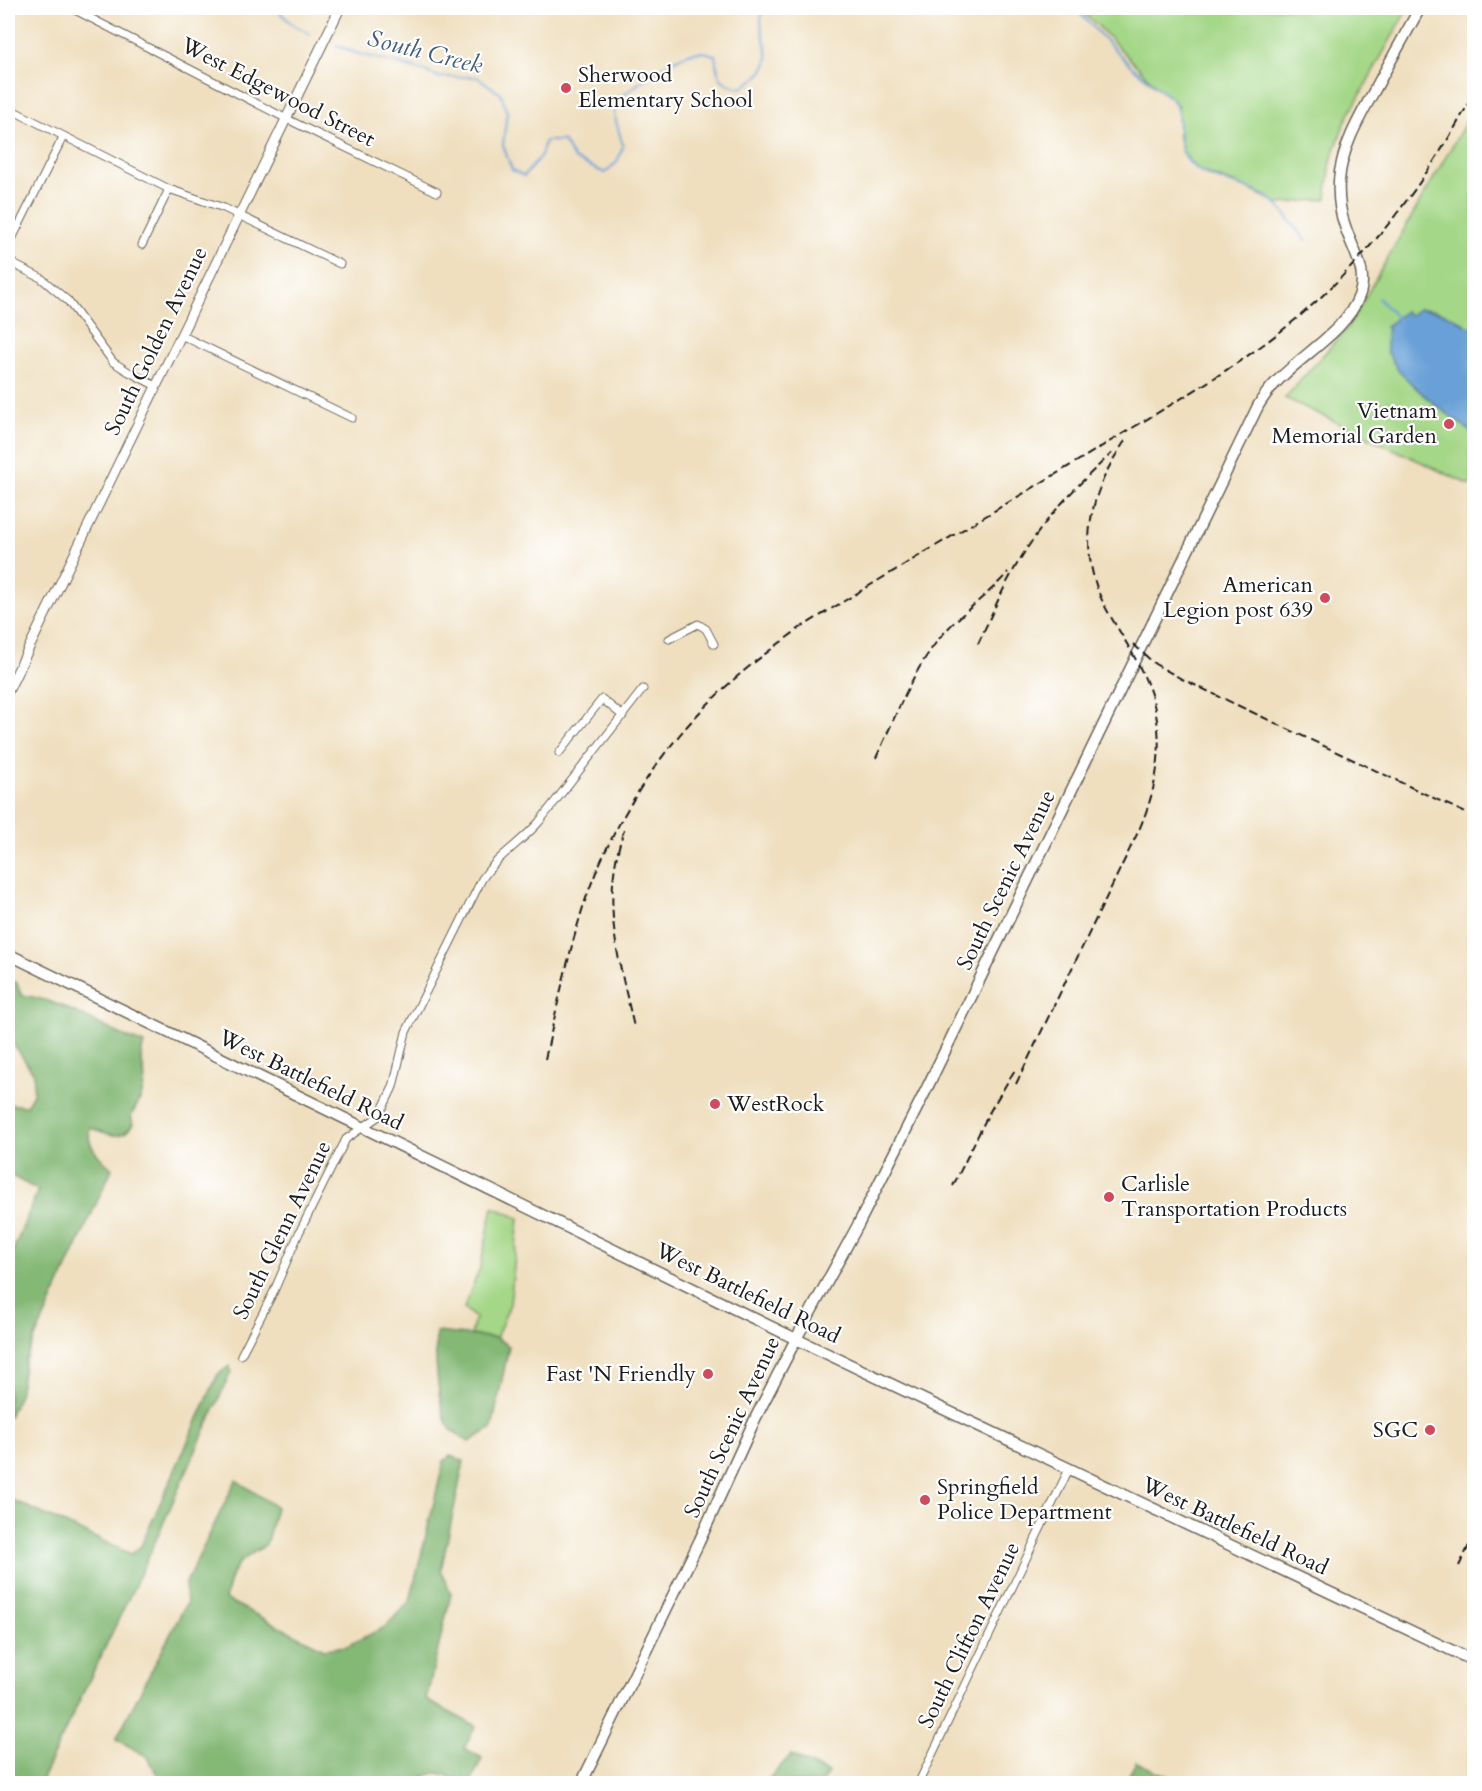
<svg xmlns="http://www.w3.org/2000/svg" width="1482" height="1791" viewBox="0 0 1482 1791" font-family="Cardo,serif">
<rect width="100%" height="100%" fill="#fff"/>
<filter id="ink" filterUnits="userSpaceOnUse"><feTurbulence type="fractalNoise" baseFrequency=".0167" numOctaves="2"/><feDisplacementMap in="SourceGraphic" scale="12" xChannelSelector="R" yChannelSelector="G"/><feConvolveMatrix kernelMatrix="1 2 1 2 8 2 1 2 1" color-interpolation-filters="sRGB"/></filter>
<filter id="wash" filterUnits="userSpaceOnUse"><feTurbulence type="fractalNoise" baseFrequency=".008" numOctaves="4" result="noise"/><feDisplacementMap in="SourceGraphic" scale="24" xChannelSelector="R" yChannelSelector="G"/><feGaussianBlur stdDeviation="1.35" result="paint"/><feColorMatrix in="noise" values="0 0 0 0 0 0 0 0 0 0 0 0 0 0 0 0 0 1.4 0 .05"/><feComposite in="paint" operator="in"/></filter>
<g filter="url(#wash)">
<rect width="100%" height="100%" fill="#efdfbf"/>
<path fill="#a4d787" stroke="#607a52" stroke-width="1.5" d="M1077,8H1408L1344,124L1331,161L1326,199L1279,204L1244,187L1200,171L1189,161L1182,151L1179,138L1178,107L1173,100L1160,90L1098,26Z
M1474,108V487L1285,398L1348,327Z
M493,1207L519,1218L510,1304L496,1338L471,1335L475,1318L464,1308L480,1268Z"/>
<path fill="#83b874" stroke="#506a48" stroke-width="1.5" d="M8,979L17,983L21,995C65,1000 102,1030 144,1044C139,1059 141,1056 144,1071C147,1088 139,1102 131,1116L133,1124C120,1144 108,1132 90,1128C85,1145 100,1158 112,1169L25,1360L19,1395L8,1418V1263L38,1190L8,1174V1104L26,1106L33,1094L34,1074L8,1036Z
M436,1332L496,1338L509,1346L492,1428L469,1442C463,1438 454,1434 450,1428C437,1412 435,1353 436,1332Z
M230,1366L231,1372L145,1564L40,1783H8V1498L131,1554L141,1546L218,1374Z
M450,1456L464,1461L441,1570L451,1594L426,1700L476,1726L464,1748L482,1758L470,1783C445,1782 444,1761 413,1784L161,1783L148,1757L116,1739L187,1602L185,1585L236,1480L276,1507L266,1545C235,1563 233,1564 225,1599L324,1649L347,1646L385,1627L410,1601L444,1461Z
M791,1755L828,1773L821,1783H765Z
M1136,1762L1182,1783H1142L1128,1777Z"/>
<path fill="#69a0d7" stroke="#425e7a" stroke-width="1.5" d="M1418,309C1439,308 1458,319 1474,330V434C1450,416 1403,383 1390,357C1385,348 1385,338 1388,329L1386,327L1405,311L1410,316Z"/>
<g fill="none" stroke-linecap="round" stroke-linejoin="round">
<path stroke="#69a0d7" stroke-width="2" d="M275,8L291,23L310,34
M1070,8L1079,13L1131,66L1173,100C1185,119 1173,144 1189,162C1210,185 1249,182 1273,201C1285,211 1294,228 1306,240
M336,45L356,53L421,70L439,77H477L501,94L507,112L503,145L512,170L524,176L541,156L545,141H563L574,159L605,173L617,162L623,146L614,114L618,99C639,84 675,52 701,52C705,52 711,54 715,55C718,77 718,83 741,88C790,59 755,49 762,8
M1378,298L1398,319"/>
</g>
</g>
<g filter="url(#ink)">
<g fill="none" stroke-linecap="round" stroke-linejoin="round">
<g stroke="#666055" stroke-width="9">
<path id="minor" d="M71,8L287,119L437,192
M8,108L169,189L224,208L340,264
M63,137L9,245V259L15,265L41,278L68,301L113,362L129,372L156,386
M142,245L169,189
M181,335L352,418
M669,639L698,624L706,629L714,644
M559,753L602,699L623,716
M241,1355L274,1291L299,1233L346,1139L379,1116L393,1087L406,1032L482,879C497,856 521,843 539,822L643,689
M75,1782L76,1784
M918,1784L1069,1469"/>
</g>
<g stroke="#666055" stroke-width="11">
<path id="tertiary" d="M8,691L340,8"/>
</g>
<g stroke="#666055" stroke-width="13">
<path id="secondary" d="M581,1784L699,1542L756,1417L796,1339L858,1225L925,1092L1258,406C1283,362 1343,339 1359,296C1369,271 1352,249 1345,226C1340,212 1338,196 1339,181C1341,147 1362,113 1378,84C1392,58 1406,33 1420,8"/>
</g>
<g stroke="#666055" stroke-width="13">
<path id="primary" d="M8,954L796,1339L1474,1661"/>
</g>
<use href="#minor" stroke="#fff" stroke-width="7"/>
<use href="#tertiary" stroke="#fff" stroke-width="9"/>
<use href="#secondary" stroke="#fff" stroke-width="10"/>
<use href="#primary" stroke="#fff" stroke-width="10"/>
<path stroke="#1c1c1c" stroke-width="2" stroke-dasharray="9 4.5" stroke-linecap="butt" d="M978,644C991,616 1003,587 1019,561C1044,519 1077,485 1112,453
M1133,644L1155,664L1180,678L1474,817
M876,758C896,716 913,668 944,633C963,611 989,595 1008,572
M624,830C600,901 618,956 634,1027
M545,1059C556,1012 566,964 580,917C603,839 655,754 715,697C741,671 770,650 800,628C904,564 1010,502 1114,439C1185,396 1259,355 1320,298C1383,239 1434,169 1474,93
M1016,1084L1139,830C1157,788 1165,746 1153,701C1144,669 1125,641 1108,612C1075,553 1088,494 1125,441
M953,1186L989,1113L1016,1068
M1459,1566L1474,1535"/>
</g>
</g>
<g fill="#d1495b" stroke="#fff" stroke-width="2">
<circle cx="566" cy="88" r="6"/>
<circle cx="1449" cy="424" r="6"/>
<circle cx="1325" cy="598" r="6"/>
<circle cx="715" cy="1104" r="6"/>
<circle cx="1109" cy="1197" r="6"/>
<circle cx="708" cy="1374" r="6"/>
<circle cx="1430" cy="1430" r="6"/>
<circle cx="925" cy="1500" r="6"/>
</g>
<g text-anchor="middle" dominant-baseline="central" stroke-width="4.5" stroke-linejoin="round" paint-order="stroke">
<g font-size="22" fill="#1c1c1c" stroke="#fff" text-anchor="start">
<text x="578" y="75">Sherwood<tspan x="578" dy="25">Elementary School</tspan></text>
<text x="1437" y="411" text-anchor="end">Vietnam<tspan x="1437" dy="25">Memorial Garden</tspan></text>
<text x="1313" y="585" text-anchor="end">American<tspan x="1313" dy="25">Legion post 639</tspan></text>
<text x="727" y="1104">WestRock</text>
<text x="1121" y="1184">Carlisle<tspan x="1121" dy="25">Transportation Products</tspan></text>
<text x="696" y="1374" text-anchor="end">Fast 'N Friendly</text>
<text x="1418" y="1430" text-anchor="end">SGC</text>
<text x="937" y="1487">Springfield<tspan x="937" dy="25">Police Department</tspan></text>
</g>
<g font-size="22" fill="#1c1c1c" stroke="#fff">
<text transform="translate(278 92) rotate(27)">West Edgewood Street</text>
<text transform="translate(156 341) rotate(-64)">South Golden Avenue</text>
<text transform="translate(1006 880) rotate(-64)">South Scenic Avenue</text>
<text transform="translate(311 1080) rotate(26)">West Battlefield Road</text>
<text transform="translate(282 1230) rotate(-64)">South Glenn Avenue</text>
<text transform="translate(748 1293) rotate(26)">West Battlefield Road</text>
<text transform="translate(732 1427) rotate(-65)">South Scenic Avenue</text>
<text transform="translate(1235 1526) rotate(25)">West Battlefield Road</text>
<text transform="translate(969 1635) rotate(-64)">South Clifton Avenue</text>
</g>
<g font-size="24" font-style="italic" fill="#425e7a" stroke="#fff">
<text transform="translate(425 52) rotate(14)">South Creek</text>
</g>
</g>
<rect width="1482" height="1791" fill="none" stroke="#fff" stroke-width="30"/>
</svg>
